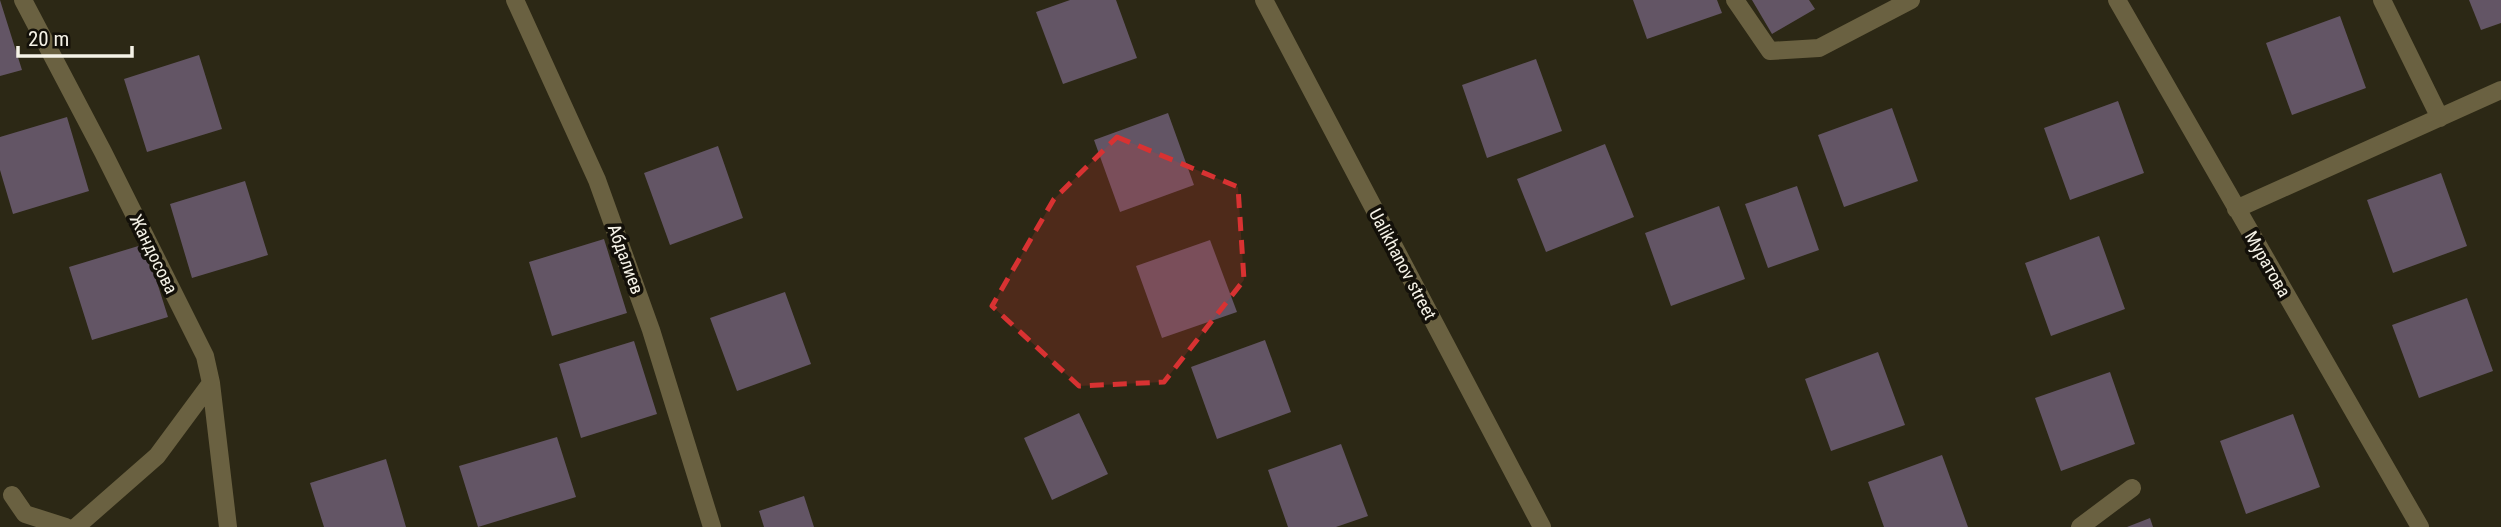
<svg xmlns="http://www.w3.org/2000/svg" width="2501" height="527" viewBox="0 0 2501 527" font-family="'Roboto Condensed',sans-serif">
<rect width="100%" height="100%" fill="#2c2815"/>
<path fill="#635565" d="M0,0L22,70L0,76Z
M1070,0H1116L1137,58L1063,84L1036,12Z
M1633,0H1717L1722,13L1647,39Z
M1752,0H1809L1815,9L1772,34Z
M2469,0H2501V23L2481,30Z
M2340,16L2366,88L2292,115L2266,43Z
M199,55L222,129L147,152L124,79Z
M1536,59L1562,131L1487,158L1462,85Z
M2118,101L2144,173L2070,200L2044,128Z
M1892,108L1918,181L1844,207L1818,135Z
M1168,113L1194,185L1120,212L1094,140Z
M67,117L89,191L13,214L0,170V137Z
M1605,144L1634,217L1546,252L1517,179Z
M718,146L743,218L670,245L644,173Z
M2441,173L2467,246L2393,273L2367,200Z
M245,181L268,255L192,278L170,204Z
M1797,186L1819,250L1768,268L1745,204Z
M1719,206L1745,279L1671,306L1645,233Z
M2099,236L2125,309L2051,336L2025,263Z
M604,239L627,313L552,336L529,262Z
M1210,240L1237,312L1162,338L1136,266Z
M145,244L168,317L92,340L69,267Z
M785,292L811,364L737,391L710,318Z
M2467,298L2493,371L2419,398L2392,325Z
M1265,340L1291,412L1217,439L1191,367Z
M634,341L657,414L581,438L559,364Z
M1878,352L1905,425L1831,451L1805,379Z
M2110,372L2135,444L2061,471L2035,398Z
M1079,413L1108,474L1052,500L1024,438Z
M2293,414L2320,487L2246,514L2220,441Z
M557,437L576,497L478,527L459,466Z
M1341,444L1368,516L1336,527H1288L1268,470Z
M1942,455L1968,527H1884L1868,482Z
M386,459L406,527H324L310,483Z
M804,496L814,527H764L759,511Z
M2150,518L2153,527H2127Z"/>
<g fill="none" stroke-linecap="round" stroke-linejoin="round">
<path stroke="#6a6141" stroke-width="18" d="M23,0L103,152L205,356L211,383L228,527
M515,0L597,180L651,330L712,527
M1264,0L1542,527
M1735,0L1770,51L1819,48L1911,0
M2117,0L2420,527
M2382,0L2440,118
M2236,209L2501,90
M12,495L25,514L66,527
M76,527L157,456L211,383
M2080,527L2132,488"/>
</g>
<path fill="#d83232" fill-opacity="0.2" stroke="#d83232" stroke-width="5" stroke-dasharray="14 9" stroke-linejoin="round" d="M1117,137L1238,187L1244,280L1164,382L1079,386L992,306L1054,199Z"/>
<g text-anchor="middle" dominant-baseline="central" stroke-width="7" stroke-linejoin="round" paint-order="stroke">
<g font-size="18" fill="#f5f2e7" stroke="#131009">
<text transform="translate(154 254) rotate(64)">Жандосова</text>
<text transform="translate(626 259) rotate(70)">Абдалиев</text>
<text transform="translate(1403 264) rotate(62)">Ualikhanov street</text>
<text transform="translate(2268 264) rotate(60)">Муратова</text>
</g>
</g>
<path d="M18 46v10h114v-10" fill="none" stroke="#f5f2e7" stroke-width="3.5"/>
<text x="28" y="46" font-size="21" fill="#f5f2e7" stroke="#131009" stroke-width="5" paint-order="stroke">20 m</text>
</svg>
